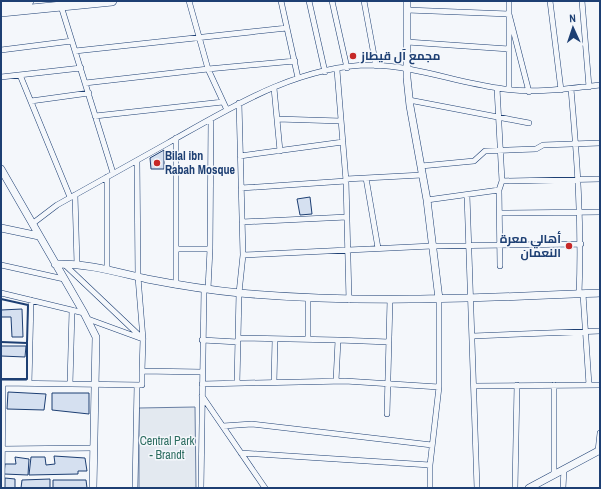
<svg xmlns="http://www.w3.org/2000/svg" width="601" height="489" viewBox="0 0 601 489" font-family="'Archivo Narrow',Cairo,sans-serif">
<rect width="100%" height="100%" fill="#f4f7fb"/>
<path fill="#e3e9f0" stroke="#687fa3" d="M195,407L196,488H139V408Z"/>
<path fill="#d5e0f0" stroke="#1d3f73" d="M164,150V169H151L150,158Z
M310,197L312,214L300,215L297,199Z
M22,309L23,337H12L11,317H1V310Z
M1,346H26L25,357L1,356Z
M8,392L46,394L44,410L7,409Z
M52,393H89V414L52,410Z
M54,456L85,458L87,471H78V474L29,475L31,457H45L46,465L55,464Z
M15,457L29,459L28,475L4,474L5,464H16Z
M5,478L15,479V488H5Z
M50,479V488H21L22,480Z
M53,480H86L87,488H53Z"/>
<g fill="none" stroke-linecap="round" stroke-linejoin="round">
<g stroke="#1d3f73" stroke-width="6">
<path id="street" d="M189,1L208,69L295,61
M281,1L298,78
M309,1L325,72
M332,1L347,68
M364,1L376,66
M509,1V89
M550,1L561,90
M582,1L589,87
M61,6L113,173
M407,10L509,14L529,92
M407,42L509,49
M1,50L72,41
M75,51L287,28
M337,70L346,181L349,300
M20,75L70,197
M1,77L81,68
M85,83L208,69L227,110
M274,88L280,151
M497,88L502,181
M571,89C577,157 582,225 579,294
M409,100L529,123
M31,101L89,93
M95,116L223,102
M277,119L341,121
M240,156L343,142
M137,161L138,277L143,339L142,371
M421,166L474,161L485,151L536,149L543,145L600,143
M107,177V268
M366,178L378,248
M346,179L422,175
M241,188L346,181
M499,190L500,266
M75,195L77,264
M467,195L477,488
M427,200L499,190L502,181L600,179
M500,213L600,212
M242,222L347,217
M32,224L57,205C94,184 131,164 168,143C230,108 298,65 372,65C414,66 456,82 498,88C532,94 565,89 600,85
M176,249H210L211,119
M243,255L432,246L581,244
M64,264L143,339
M1,265L64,279
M176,285V138
M208,289L210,249
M1,293L84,313
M583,294L589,385
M308,298V339
M88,319L140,338
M473,336L600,331
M238,338L338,340L336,381
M202,340L238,342
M338,340L389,342
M274,382L275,339
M1,383L142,385V371L202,372
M237,383L239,293L243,255L239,103
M29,384L31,300
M70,384L72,310
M202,384L345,381L439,387
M474,386L600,385
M202,396L265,488
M387,414L390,300
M223,426L252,424L432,445
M1,449L93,448
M598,451L600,433
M241,453L430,465
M554,475V385
M2,488L3,384
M135,488L137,385
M201,488L204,289
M430,488V465L439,387V299
M515,488L517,385
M563,488L564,469"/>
</g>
<g stroke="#1d3f73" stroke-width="8">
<path id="secondary" d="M407,1V78L410,106L427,200L439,299
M1,169L84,313L96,337L93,488
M1,228L39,236
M55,264C87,263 116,272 147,279C178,285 209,290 240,293C360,304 480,298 600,293
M529,488L600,450"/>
</g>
<g stroke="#1d3f73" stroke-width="10">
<path id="highway" d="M1,4L29,1
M1,12L112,1"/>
</g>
<use href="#street" stroke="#f4f7fb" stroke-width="5"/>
<use href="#secondary" stroke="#f4f7fb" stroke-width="7"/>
<use href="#highway" stroke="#f4f7fb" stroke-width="9"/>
<path stroke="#1d3f73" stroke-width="2" d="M1,299L28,305L27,343L1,342
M1,379H27V343H25"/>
</g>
<g fill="#c62828" stroke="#f4f7fb" stroke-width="1.5">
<circle cx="353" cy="56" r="4"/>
<circle cx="157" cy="163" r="4"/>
<circle cx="569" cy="246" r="4"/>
</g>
<g text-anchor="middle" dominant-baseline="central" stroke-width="3" stroke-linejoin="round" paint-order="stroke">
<g font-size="12" font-weight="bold" fill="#1d3f73" stroke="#f4f7fb" text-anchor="start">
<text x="361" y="56">مجمع آل قيطاز</text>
<text x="165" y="156">Bilal ibn<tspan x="165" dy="14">Rabah Mosque</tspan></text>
<text x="561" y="239" text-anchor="end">أهالي معرة<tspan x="561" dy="14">النعمان</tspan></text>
</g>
<g font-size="12" fill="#2c6c60" stroke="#f4f7fb">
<text x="167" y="441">Central Park<tspan x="167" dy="14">- Brandt</tspan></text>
</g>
</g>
<rect width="601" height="489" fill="none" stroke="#1d3f73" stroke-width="4"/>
<g transform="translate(573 28) rotate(357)" stroke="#f4f7fb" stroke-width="3" paint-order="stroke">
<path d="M0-3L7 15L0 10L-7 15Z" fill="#1d3f73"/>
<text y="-6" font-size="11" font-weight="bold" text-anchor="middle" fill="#1d3f73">N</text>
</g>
</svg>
